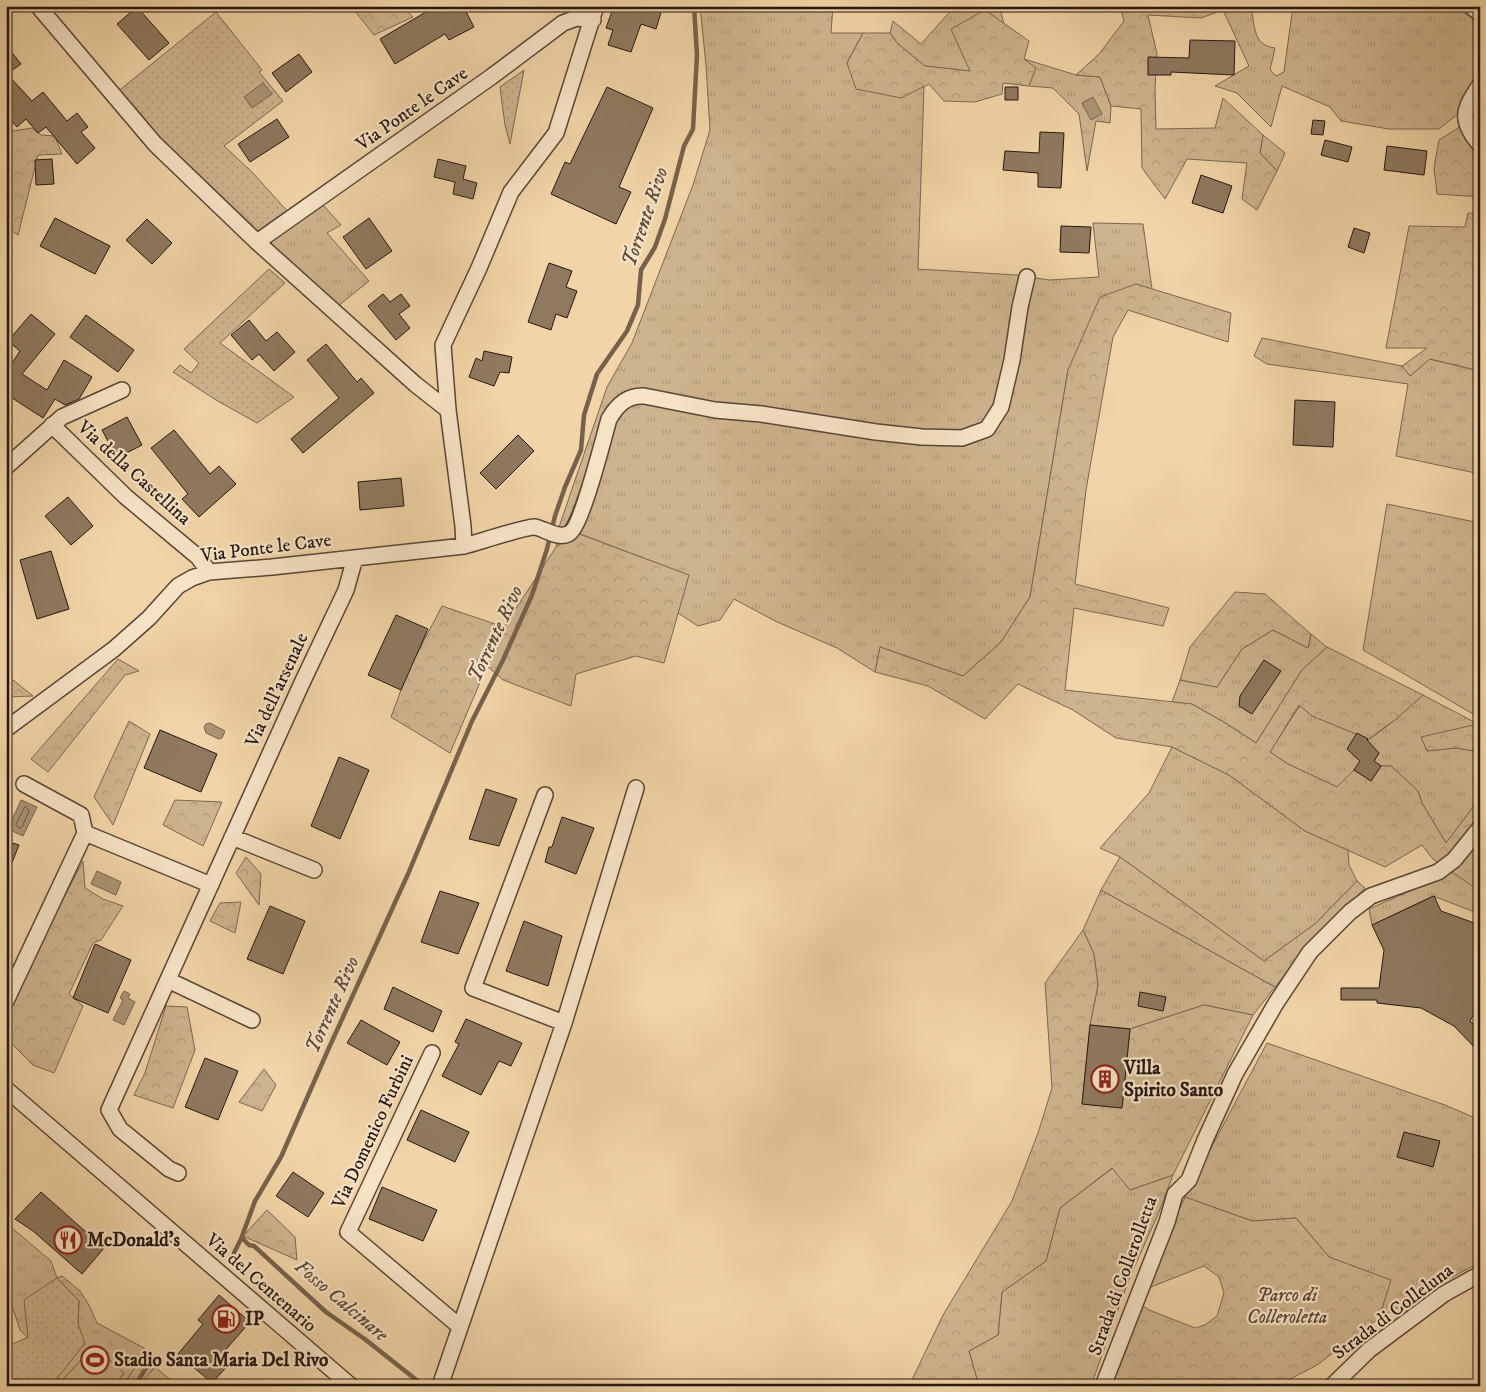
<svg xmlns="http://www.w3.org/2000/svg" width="1486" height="1392" viewBox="0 0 1486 1392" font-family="'IM FELL DW Pica',serif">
<defs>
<pattern id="grass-tufts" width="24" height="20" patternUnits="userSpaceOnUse" patternTransform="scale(1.25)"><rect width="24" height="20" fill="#ceb48e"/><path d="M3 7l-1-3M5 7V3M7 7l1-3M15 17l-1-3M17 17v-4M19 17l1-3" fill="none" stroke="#b19a79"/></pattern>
<pattern id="forest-crowns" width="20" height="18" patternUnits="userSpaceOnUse" patternTransform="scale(1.25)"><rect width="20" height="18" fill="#ceb48e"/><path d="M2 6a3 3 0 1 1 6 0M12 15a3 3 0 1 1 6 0" fill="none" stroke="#b19a79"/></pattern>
<pattern id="garden-dots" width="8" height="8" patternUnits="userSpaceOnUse" patternTransform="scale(1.25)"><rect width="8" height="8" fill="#ceb48e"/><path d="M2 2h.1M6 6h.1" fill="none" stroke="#b19a79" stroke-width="1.8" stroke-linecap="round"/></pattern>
</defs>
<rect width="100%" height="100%" fill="#f1d4a7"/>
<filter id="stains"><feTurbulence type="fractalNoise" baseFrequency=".004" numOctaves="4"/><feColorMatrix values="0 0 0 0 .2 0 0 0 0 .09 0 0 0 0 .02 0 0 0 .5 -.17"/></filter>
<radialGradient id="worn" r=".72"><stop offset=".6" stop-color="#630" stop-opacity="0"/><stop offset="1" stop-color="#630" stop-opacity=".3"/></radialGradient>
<path fill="url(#grass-tufts)" stroke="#7a6650" d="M700,6H833L831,33H863L847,63L901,97L924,86L918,269L1016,275L1049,280L1099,277L1093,223L1143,224L1152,289L1136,284L1068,370L1030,597L1001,642L963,676L880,647L875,672L837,648L775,621L734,599L720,620L698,626L678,613L688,575L575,532L556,547L559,527L607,387L632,343L693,185L710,130L706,65Z
M955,6H999L1004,24L985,10L970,71L925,66L898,44L890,33L893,21L921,44Z
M1234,6H1251C1255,25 1252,45 1275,48L1270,70L1276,76L1284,72L1293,6H1444L1462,12L1480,22V71L1459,113L1439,129H1389L1341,121L1330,107L1282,86L1271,127L1237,93L1215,86L1249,66L1223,10Z
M1024,59L1076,75L1100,77L1111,106L1110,123L1096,121L1087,171L1079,114L1053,88L1029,86L1035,68Z
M1480,101V131C1470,119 1472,114 1480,101Z
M1263,135L1285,153L1277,171L1260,153Z
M323,205L341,225L327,233L369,281L337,307L270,243Z
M1262,338L1402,366L1410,376L1429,359L1480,371V474L1396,456L1408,384L1267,364L1254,356Z
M1387,504L1480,523V718L1363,650Z
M1273,630L1308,648L1311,634L1327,647L1302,670L1256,743L1227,724L1192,704L1172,702L1180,680L1217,687L1242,649Z
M1423,695L1478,724L1422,738L1427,751L1456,748L1480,752V798L1446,843L1422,803L1418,791L1391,766H1381L1374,761L1379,753L1373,747L1365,743L1395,720Z
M1300,705L1312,716L1357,733L1347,749L1360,761L1354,770L1337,787L1288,764L1270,752Z
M1172,747L1229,775L1305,831L1348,850L1349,865L1357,881L1316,923L1264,961L1120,857L1100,848L1149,793Z
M1453,872L1480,890V914L1433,896L1372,925L1369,909Z
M1101,890L1275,987L1253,1015L1204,1005L1130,1029L1090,1025L1098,985L1094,954L1083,930Z
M1267,1043L1445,1105L1480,1120V1262L1379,1318L1390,1280L1329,1257L1296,1218L1252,1221L1185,1197Z
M1113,1168L1130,1190L1173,1175L1159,1212L1129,1279L1091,1386H979L969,1351L998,1335L1002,1292L1046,1261L1060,1208Z
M6,1223L51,1261L57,1278L62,1276L80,1291L89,1305L97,1323L144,1348L137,1365L122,1386H113L124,1374L94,1346L57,1386H51L84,1344L78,1324L79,1301L57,1278L28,1338L20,1330L9,1297L6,1295Z
M155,1367L178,1386H138Z"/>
<path fill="url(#forest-crowns)" stroke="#7a6650" d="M351,6H402L413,17L374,35Z
M1120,6H1234L1201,18L1148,15L1157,54L1155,88L1156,129L1215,128L1223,98L1263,135L1260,153L1277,171L1257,210L1242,199L1247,163L1187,159L1165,199L1142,168L1141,109L1111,106L1100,77L1076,75L1099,54L1124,21Z
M985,10L1029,41L1024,59L1036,68L1029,86L1003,83L1002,94L975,102L944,101L929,84L901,98L856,89L847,63L863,33H890L898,44L925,66L970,71L951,29Z
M1461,126L1480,162V197L1437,194L1434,168L1439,140Z
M32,128L41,135L55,136L62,154L38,155L18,235L6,227V132Z
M1468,213L1480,214V371L1430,359L1410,376L1402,366L1427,348H1386L1409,226L1465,227Z
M1136,284L1231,313L1228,342L1128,310L1113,337L1086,490L1075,584L1169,608L1163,626L1074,608L1065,690L1192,704L1227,724L1256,743L1302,670L1327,647L1423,695L1395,720L1368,739L1312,716L1299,705L1270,752L1288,764L1337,787L1354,770L1371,781L1381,766H1391L1418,791L1422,803L1446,843L1480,798V888L1478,890L1433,859L1422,845L1385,867L1305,831L1229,775L1172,747L1116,738L1073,710L1018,684L985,719L928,686L875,672L880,647L963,676L1001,642L1030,597L1068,370L1100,297Z
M574,532L689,575L664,663L636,656L576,674L571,706L503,680L487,666L450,753L391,717L408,671L442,606L504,627L556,547Z
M1235,592L1265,594L1311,634L1308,648L1273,630L1242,649L1217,687L1180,680L1190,647Z
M118,659L139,671L125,675L48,772L31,759Z
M6,680H13L33,696L6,697Z
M129,721L150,734L113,825L94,797Z
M1478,724H1480V752L1456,748L1427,751L1421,737Z
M175,800L222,802L203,846L163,825Z
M246,857L261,874L259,905L236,873Z
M1120,857L1264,961L1316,923L1357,881L1365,888L1296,961L1275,987L1101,890Z
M83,861L85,888L103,899L123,906L101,940L93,943L69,994L83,1006L54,1073L33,1065L6,1038V1008Z
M241,902L235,933L210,921L220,903Z
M1083,930L1094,954L1098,985L1090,1025L1082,1104L1122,1108L1130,1029L1204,1005L1253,1015L1173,1175L1130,1190L1112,1168L1060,1208L1046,1261L1002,1292L998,1335L969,1351L979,1386H909L943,1315L1012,1201L1038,1133L1052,1088L1045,983Z
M166,1006L187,1007L195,1050L173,1108L134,1095L145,1073Z
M264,1069L276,1085L262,1111L239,1102Z
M1185,1197L1252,1221L1296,1218L1329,1257L1391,1280L1379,1318L1317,1365L1277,1386H1107L1140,1304L1149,1310L1195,1328L1205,1325L1217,1316L1224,1293L1219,1277L1204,1266L1151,1287L1156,1259Z
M267,1210L295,1237L297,1260L243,1236Z
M144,1348L156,1358L155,1367L138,1386H122L137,1365Z"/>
<path fill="url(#garden-dots)" stroke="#7a6650" d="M216,12L262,70L259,72L283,101L224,146L252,172L289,213L256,236L161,143L116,93Z
M524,70L510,144L505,125L500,87Z
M269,269L285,283L220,343L294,397L257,423L216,400L173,372L180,365L191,373L199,363L184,349Z
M57,1278L79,1301L78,1324L85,1343L51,1386H6V1347L28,1337L24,1300Z"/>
<path fill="#ceb48e" stroke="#7a6650" d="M94,1346L124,1373L113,1386H57Z"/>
<path fill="#ac9474" stroke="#76624c" d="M263,83L272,94L252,108L244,97Z
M1093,97L1102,114L1091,120L1082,103Z
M210,723L225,731L222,738L219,739L206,733L204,727L206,724Z
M21,800L37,807L23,836L8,829Z
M97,871L121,882L116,895L91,884Z
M124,991L130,994L128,998L135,1002L124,1025L113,1020L123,1000L120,998Z"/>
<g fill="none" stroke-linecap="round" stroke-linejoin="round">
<path stroke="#685642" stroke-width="1" d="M25,807L28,809L29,811L22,827L19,828L16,825Z"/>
<path stroke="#76624c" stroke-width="4.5" d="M241,1239H243L249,1245L254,1246L326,1312L366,1340L424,1386
M234,1253L241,1239L255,1201L281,1157L328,1050L408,874L472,721L503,660L532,595L547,549L555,516L565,487L581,450L584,415L597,374L627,331L638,305L641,270L655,247L665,219L684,146L693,129L697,55L694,6
M135,1386L150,1361"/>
</g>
<path fill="#8f795f" stroke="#251711" d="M436,6H463L474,27L449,40L445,34L395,64L380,39Z
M614,6H663L656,29L641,24L631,52L608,45L613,30L606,28Z
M137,7L169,43L149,60L117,24Z
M1190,40L1235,41L1234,75L1171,72V75H1148V57L1189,58Z
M6,45L21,64L7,74L32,101L43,92L67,121L77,113L88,127L81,132L95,148L77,164L46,127L38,133L26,119L17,127L6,115Z
M299,54L312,72L286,92L272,73Z
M607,87L653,108L619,187L631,192L616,224L551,194L565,162L570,164Z
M1005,87H1018V100H1005Z
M277,119L289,137L250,162L238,144Z
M1313,120L1325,121L1323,135L1311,134Z
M1040,132L1064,133L1061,188L1038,187V173L1003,170L1005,151L1039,153Z
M1325,140L1352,147L1348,162L1321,155Z
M1387,146L1427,151L1424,175L1384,170Z
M52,159L54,184L36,185L35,160Z
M438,159L466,166L463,179L477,183L473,199L453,194L455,182L434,177Z
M1201,175L1232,186L1223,213L1192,203Z
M55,218L110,246L95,274L40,246Z
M369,218L392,251L366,269L343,237Z
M147,219L172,243L152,264L126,240Z
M1061,226L1091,227L1089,253L1060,252Z
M1354,228L1370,233L1364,253L1348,247Z
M549,263L572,271L566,287L577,291L567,318L556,314L551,330L528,322Z
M383,294L390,302L401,294L410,306L399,314L410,328L396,340L368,306Z
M31,314L55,334L22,374L47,390L64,360L92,377L79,399L65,405L55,399L43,418L6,394V372L20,351L8,341Z
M86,315L134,350L118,372L70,337Z
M249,320L266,341L277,332L295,352L274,371L259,354L252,360L231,335Z
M326,344L357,382L361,378L374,393L303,453L291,439L339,398L307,360Z
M484,351L512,357L509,373L500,372L494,386L469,377L476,358L482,361Z
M1295,400L1335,402L1333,447L1293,445Z
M127,417L142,445L117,458L102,430Z
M174,430L210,474L219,466L236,484L199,517L182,499L188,494L151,448Z
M518,435L534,451L496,489L480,473Z
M401,478L404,506L360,510L358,482Z
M68,497L93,526L71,545L45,516Z
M51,551L69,609L37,619L20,560Z
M396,615L428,629L401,690L368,675Z
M1264,660L1281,671L1252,714L1239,706L1240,696Z
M160,730L217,754L201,792L144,768Z
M1357,733L1368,739L1367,740L1379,753L1374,761L1381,766L1371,781L1354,770L1360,761L1347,749Z
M339,757L369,770L340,839L311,826Z
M486,789L517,799L499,846L469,839Z
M562,817L594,828L576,874L545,862L549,847H552Z
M6,841L19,845L7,875H6Z
M440,891L479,903L458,954L421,942Z
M1434,896L1441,911L1480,925V1004L1470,1021L1480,1031V1053L1454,1026L1421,1008L1377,1003V1000H1341V988H1379L1384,950L1372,925Z
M270,906L305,921L283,974L247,959Z
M524,921L562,936L548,986L506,971Z
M95,944L131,960L108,1013L73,998Z
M393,987L442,1011L433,1032L384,1009Z
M1140,992L1166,997L1163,1011L1138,1006Z
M466,1019L522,1043L511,1066L499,1061L481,1095L442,1076L459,1044L455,1042Z
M361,1020L400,1042L387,1065L347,1043Z
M1090,1025L1130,1029L1122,1108L1082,1104Z
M205,1058L238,1071L218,1120L185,1107Z
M421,1110L469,1132L455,1162L407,1140Z
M1404,1132L1440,1141L1433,1167L1397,1157Z
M293,1172L324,1193L308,1217L276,1196Z
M382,1187L437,1210L423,1241L369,1219Z
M41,1192L104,1248L82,1274L33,1231L15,1219Z
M219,1295L250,1322L221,1355L230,1363L212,1383L178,1354L203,1324L198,1320Z"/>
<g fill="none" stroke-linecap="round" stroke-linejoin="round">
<g stroke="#584636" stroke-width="18">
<path id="minor" d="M38,6L155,144L257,242L415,384L448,410
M1471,6L1480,14
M1480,85C1463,110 1459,120 1480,145
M257,242L491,77L563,23L577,18L593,20
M52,425L126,497L198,557L209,572
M6,467L62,417L122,390
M464,546C476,543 527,526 535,527C545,529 558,539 568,534C581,530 604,436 609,419C617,405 627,395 644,396L715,410L761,414L876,432L922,437L962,438L987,429L1001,407L1012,360L1020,307L1027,277
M6,729L114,649L149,618L178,586L192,578L209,572L272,567L464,546L463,526L448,410L443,345L479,268L511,192L556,133L596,6
M24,784L81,815L85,833
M545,795L473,988L564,1023
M232,837L314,870
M168,980L252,1020
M6,1001L85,833L211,885
M432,1053L348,1232L459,1326
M6,1089L351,1386
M178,1173L169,1169L120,1129L109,1110L301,685L346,590L355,558
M440,1386L564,1023L636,788
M1103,1386L1167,1222L1175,1194L1189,1180L1205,1140L1235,1074L1276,1003L1310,952L1350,912L1371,896L1438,872L1454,860L1480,828
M1332,1386L1369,1350L1444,1294L1480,1274"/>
</g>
<use href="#minor" stroke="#f6e3c6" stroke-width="15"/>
</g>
<defs>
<g id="building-ring" transform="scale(1.4375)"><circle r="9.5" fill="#f6e3c6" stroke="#8f2418" stroke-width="1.5"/><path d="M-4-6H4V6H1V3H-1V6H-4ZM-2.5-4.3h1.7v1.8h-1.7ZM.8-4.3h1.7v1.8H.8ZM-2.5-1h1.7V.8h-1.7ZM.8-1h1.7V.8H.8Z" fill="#8f2418"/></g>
<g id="restaurant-ring" transform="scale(1.4375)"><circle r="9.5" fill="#f6e3c6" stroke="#8f2418" stroke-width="1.5"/><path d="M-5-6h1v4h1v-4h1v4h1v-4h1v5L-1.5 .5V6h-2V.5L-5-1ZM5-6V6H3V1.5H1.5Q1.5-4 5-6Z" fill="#8f2418"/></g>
<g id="fuel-ring" transform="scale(1.4375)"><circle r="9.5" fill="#f6e3c6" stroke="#8f2418" stroke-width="1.5"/><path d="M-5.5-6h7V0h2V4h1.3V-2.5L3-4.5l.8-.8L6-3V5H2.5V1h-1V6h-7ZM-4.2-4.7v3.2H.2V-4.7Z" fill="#8f2418"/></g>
<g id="stadium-ring" transform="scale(1.4375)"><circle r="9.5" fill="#f6e3c6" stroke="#8f2418" stroke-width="1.5"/><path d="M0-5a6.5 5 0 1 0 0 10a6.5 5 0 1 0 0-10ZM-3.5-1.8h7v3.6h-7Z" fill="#8f2418"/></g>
</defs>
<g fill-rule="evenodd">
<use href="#building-ring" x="1105" y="1079"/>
<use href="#restaurant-ring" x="68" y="1240"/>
<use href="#fuel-ring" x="226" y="1319"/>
<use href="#stadium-ring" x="95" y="1360"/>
</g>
<g text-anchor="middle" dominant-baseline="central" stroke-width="4.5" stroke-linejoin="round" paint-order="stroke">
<g font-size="19" fill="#251711" stroke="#f6e3c6">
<text transform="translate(412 109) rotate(-35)">Via Ponte le Cave</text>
<text transform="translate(134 473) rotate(42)">Via della Castellina</text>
<text transform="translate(266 548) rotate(-7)">Via Ponte le Cave</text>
<text transform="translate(277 690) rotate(-65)">Via dell'arsenale</text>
<text transform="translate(373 1132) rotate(-65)">Via Domenico Furbini</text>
<text transform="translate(1123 1276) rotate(-70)">Strada di Collerolletta</text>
<text transform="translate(261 1283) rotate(41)">Via del Centenario</text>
<text transform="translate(1393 1312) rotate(-37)">Strada di Colleluna</text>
</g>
<g font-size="19" font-weight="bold" fill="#251711" stroke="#f6e3c6" text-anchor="start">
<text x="1124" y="1068">Villa<tspan x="1124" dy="22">Spirito Santo</tspan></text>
<text x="87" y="1240">McDonald's</text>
<text x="245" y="1319">IP</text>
<text x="114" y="1360">Stadio Santa Maria Del Rivo</text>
</g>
<g font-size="19" font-style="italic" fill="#584636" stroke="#f6e3c6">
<text x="1287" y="1295">Parco di<tspan x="1287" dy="22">Colleroletta</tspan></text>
</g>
<g font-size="20" font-style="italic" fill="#5b4939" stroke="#f6e3c6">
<text transform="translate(646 217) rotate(-71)">Torrente Rivo</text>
<text transform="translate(496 634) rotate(-65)">Torrente Rivo</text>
<text transform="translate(333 1005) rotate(-66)">Torrente Rivo</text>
<text transform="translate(341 1301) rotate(40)">Fosso Calcinare</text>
</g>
</g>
<rect width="1486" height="1392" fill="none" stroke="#f1d4a7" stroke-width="25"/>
<rect x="8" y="8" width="1471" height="1377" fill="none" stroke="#251711" stroke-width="2.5"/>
<rect x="12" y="12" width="1461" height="1367" fill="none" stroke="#251711"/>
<rect width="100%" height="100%" filter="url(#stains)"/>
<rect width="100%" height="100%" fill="url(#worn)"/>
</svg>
